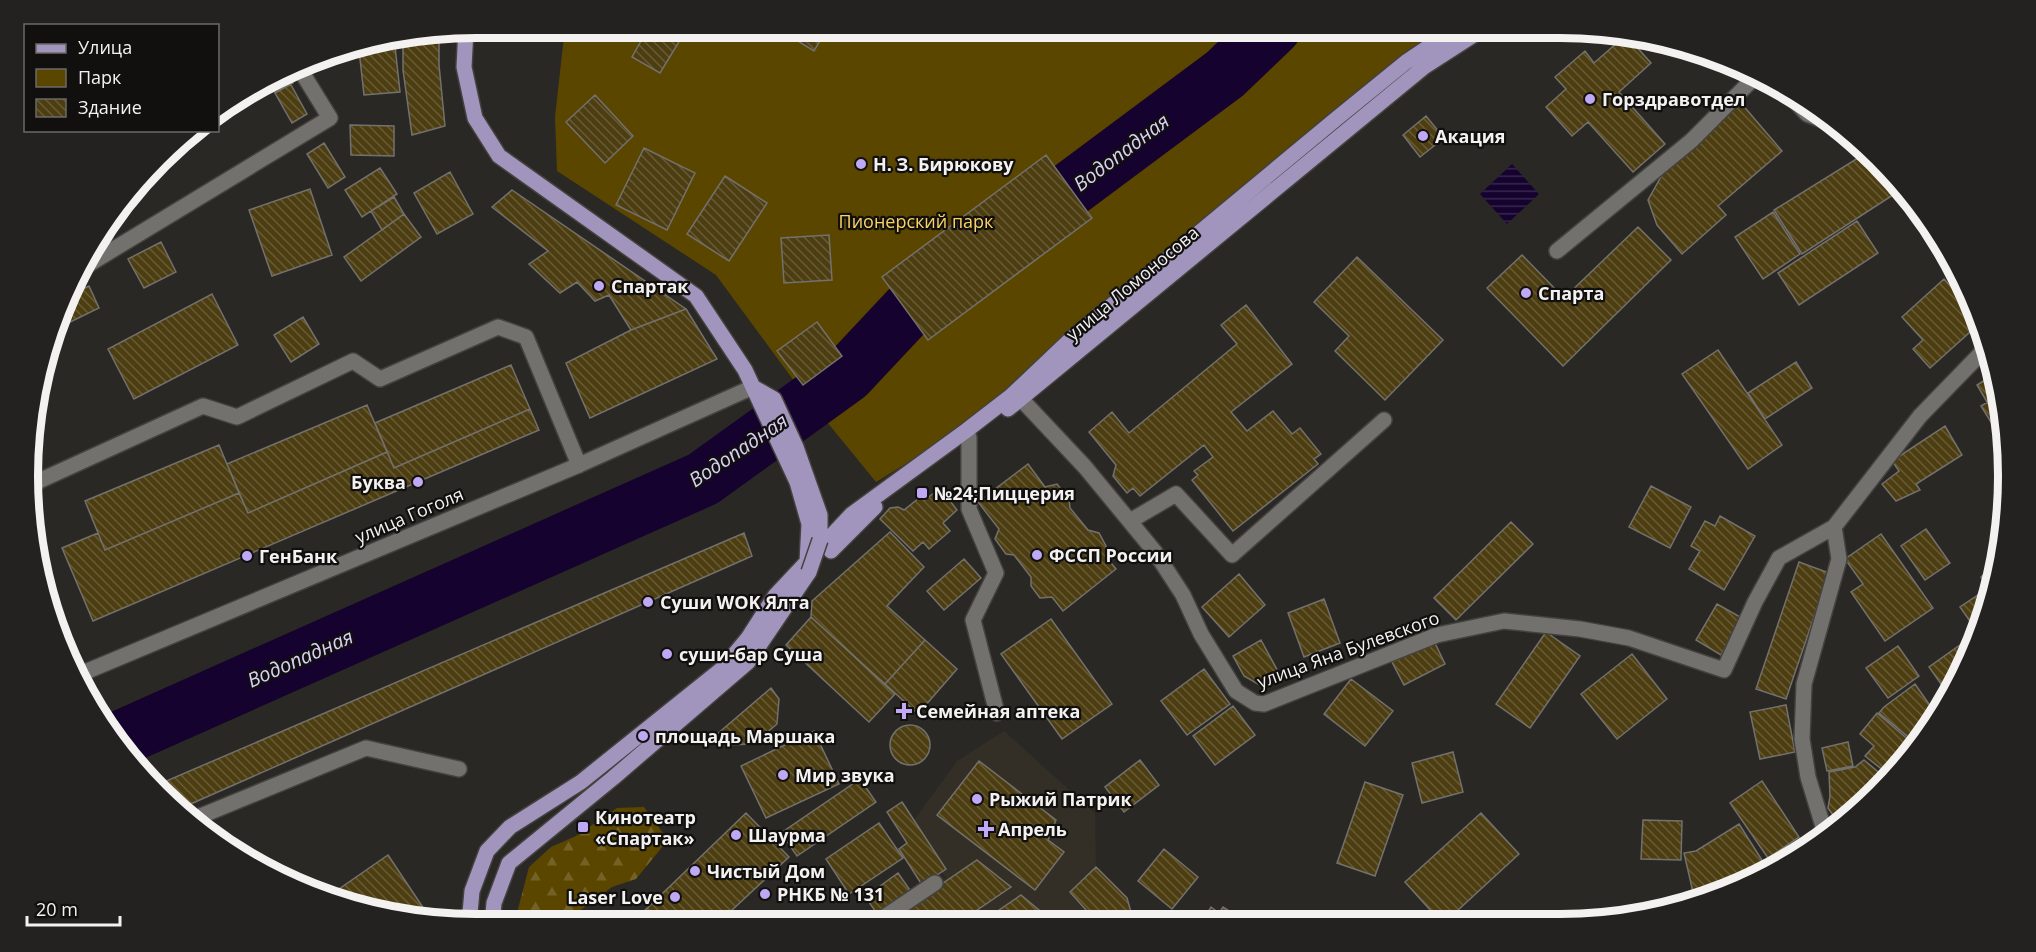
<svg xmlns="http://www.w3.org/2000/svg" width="2036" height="952" viewBox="0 0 2036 952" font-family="'Open Sans',sans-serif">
<defs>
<pattern id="forest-firs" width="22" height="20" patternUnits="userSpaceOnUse" patternTransform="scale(1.5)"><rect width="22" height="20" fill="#5b4600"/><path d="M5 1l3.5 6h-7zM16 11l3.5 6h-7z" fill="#736126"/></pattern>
<pattern id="water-rules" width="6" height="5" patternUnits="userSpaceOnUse" patternTransform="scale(1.5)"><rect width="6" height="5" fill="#15022e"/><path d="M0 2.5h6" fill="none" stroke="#38274d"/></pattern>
<pattern id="building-back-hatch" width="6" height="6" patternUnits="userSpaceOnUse" patternTransform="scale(1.5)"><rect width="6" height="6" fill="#4d3e12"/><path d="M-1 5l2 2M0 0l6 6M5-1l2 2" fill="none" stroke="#675a35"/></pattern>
</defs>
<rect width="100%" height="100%" fill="#292824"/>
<path fill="#332f26" d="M1004,731L1095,813L1096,867L1127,898L1131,912L1117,923L878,924L946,878L909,827L957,761Z"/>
<path fill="url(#forest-firs)" d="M644,807L668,840L636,879L612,887L579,911L565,925H546L517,913L529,867L551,847L576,836L617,808Z"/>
<path fill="#5b4600" d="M565,27H1486L971,424L876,482L800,389L716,275L557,171L555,117Z"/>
<path fill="url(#water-rules)" d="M1512,164L1539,194L1507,224L1480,194Z"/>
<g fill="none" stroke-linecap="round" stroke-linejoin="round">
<path stroke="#15022e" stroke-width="56" d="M119,739L703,479L847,375L907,311L1225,74L1274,27"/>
</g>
<path fill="url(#building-back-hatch)" stroke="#73716d" stroke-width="1.5" d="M649,27H677L685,32L660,73L632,57Z
M775,27H828L814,51Z
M439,33V65L445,126L412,135L403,70V39Z
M1626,35L1651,63L1619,92L1665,144L1633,172L1588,122L1572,136L1546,107L1566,89L1555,77L1585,51L1594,63Z
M395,46L400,92L364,95L359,50Z
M287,71L293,83L275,93L267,80Z
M290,83L307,114L292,123L275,93Z
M595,95L633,136L605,163L566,122Z
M1741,103L1782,151L1718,206L1726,215L1682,254L1657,225L1648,200L1662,175Z
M1426,116L1444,138L1420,157L1403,135Z
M350,125L394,126V156L351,155Z
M324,143L345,177L328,188L307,154Z
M644,148L695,173L667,230L616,205Z
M1866,153L1893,195L1802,254L1774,210Z
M1046,155L1092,218L928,340L882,277Z
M380,168L397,194L362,217L345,190Z
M450,172L473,214L437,234L414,193Z
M725,176L767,203L729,261L687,234Z
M310,189L332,255L272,276L249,210Z
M512,190L686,309L631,330L609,295L595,301L577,282L560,293L529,264L548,251L492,207Z
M394,197L404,214L382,230L371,211Z
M1773,212L1800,254L1763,279L1735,237Z
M404,214L421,237L361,281L344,257Z
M1857,221L1878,253L1799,305L1778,273Z
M1638,227L1671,260L1563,366L1487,288L1522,255L1564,298Z
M829,235L832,280L784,283L781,238Z
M161,242L176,272L144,288L128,259Z
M1357,257L1443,340L1385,400L1335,351L1349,336L1314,302Z
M1944,279L1962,299L1969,293L1980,323L1930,368L1913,349L1923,340L1902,317Z
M89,286L99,308L62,326L60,323L71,295Z
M212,294L238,345L134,399L108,349Z
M1246,305L1292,364L1231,412L1247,431L1273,411L1292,434L1300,428L1321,454L1314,459L1318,464L1233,531L1192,480L1198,475L1194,471L1213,457L1204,445L1140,496L1133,488L1127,493L1113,476L1116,465L1089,432L1112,412L1129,433L1237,344L1221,325Z
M686,309L717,359L590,418L566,363L631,330Z
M303,317L319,344L291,362L274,335Z
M817,322L842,356L803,385L777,351Z
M1718,350L1782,445L1748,469L1682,374Z
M1796,362L1812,388L1765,419L1748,393Z
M511,365L530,409L394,468L375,423Z
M1996,373L2001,394L1987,402L1977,385Z
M2001,394L2006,442L2004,443L1981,406Z
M367,405L387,452L248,513L227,464Z
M530,409L539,430L93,621L62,548L98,533L105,550L239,493L248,513L387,452L394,468Z
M1945,426L1962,455L1916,484L1920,490L1896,501L1882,484L1899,471L1892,461Z
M219,445L239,493L105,550L85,501Z
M1028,464L1045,487L1057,484L1069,499L1070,508L1088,530L1099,533L1106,546V557L1116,569L1063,611L1052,597L1040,598L1031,586V577L1014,555L1006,554L995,539L999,529L978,502Z
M1651,486L1691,507L1670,548L1629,527Z
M940,488L957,510L943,523L950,531L929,549L923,542L913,551L880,519L890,508L898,507L904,510L919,498L925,500Z
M1720,516L1755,536L1724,590L1689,569L1700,551L1691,546L1705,521L1715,526Z
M1511,522L1533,544L1456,620L1434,598Z
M1926,529L1950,563L1925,580L1901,546Z
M890,532L924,567L887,606L925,640L885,684L811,617L812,601Z
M744,533L752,556L177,810L157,785Z
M1881,534L1933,608L1885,641L1851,592L1863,584L1845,559Z
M2001,557L2000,563L1991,594L1981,577Z
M964,559L981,578L944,610L927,591Z
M1799,562L1829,573L1786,699L1756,689Z
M1239,574L1265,605L1229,637L1202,607Z
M1987,589L1991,594L1979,634L1960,607Z
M1324,599L1340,643L1304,657L1288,613Z
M1717,604L1742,618L1721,655L1696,640Z
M811,617L895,694L869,722L786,645Z
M1051,619L1112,704L1062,739L1001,654Z
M1546,632L1580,656L1530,728L1496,704Z
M925,640L957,669L918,714L885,684Z
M1261,640L1281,677L1263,687L1244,676L1233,656Z
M1967,640L1974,650L1963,668L1941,684L1929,667Z
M1434,641L1445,664L1404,685L1392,662Z
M1898,646L1919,676L1888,698L1866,668Z
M1632,654L1667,699L1617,739L1581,694Z
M1204,669L1230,704L1187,735L1161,701Z
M1351,679L1393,711L1365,746L1324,714Z
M1915,684L1936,714L1929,728L1912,740L1879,713L1884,707Z
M771,688L779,699L777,724L753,744L725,745L716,735Z
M1786,705L1795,752L1760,759L1750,712Z
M1233,706L1255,735L1215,765L1193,736Z
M1877,713L1910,741L1884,771L1865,756L1874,746L1860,734Z
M890 745a20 20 0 1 1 40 0a20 20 0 1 1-40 0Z
M814,731L839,784L766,818L741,766Z
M1848,742L1853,766L1827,771L1822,748Z
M1453,752L1463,792L1422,803L1412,763Z
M1140,760L1159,785L1124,812L1105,787Z
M1864,760L1883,776L1874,792L1843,822H1838L1828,808L1830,796L1829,772L1855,767Z
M979,761L1056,820L1048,840L1064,852L1035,890L937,815Z
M860,779L876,802L797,856L781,833Z
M1762,781L1799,837L1768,858L1730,803Z
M1365,782L1403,795L1375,876L1337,863Z
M902,802L946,869L922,885L899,849L907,843L887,812Z
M746,813L789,857L717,924H643L637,918Z
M1481,813L1519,854L1445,922H1441L1405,882Z
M1643,820L1682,821L1681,860L1641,859Z
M879,823L903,858L849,894L826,859Z
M1739,824L1767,868L1727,892L1695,901L1684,853L1696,851Z
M1164,849L1198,877L1172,909L1138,881Z
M388,855L430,918L426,920L388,916L326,898Z
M977,860L1011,887L958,923L883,924Z
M1096,867L1127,898L1131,912L1117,923H1070L1087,911L1070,892Z
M898,873L912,893L879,916L865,897Z
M1021,895L1051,920L1046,923H980Z
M1211,907L1219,913L1223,907L1247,922L1201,923Z"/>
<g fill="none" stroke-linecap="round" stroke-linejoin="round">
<g stroke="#44423f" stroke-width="18">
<path id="lane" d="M1557,251L1691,141L1757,75
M81,269L330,118L298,66
M969,437V509L996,573L973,620L997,713
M28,486L203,406L237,417L353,361L380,379L498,327L526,337L579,465
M874,924L935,883"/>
</g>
<g stroke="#44423f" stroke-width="18">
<path id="street" d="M1784,89L1807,114L1838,126
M1022,400L1085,467L1155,552L1183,595L1201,634L1236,691L1255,703L1264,704L1437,635L1504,621L1580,629L1629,638L1724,670L1755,602L1779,558L1834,527L1839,559L1804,684L1802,739L1808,777L1826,836
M1130,521L1176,494L1232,555L1384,420
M1834,527L1920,416L1988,346
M191,820L366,748L459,769"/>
</g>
<g stroke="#44423f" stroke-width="18">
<path id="secondary" d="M78,675L579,465L753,387
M1910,756L1919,745"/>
</g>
<g stroke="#44423f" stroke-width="18">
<path id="primary" d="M466,29L464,67L475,118L499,156L696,296L745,370L797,482L809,524L807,563
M753,387L774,399L796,447L820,515V540
M1008,409L1424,67L1486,27
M831,551L875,507
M469,924L472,891L487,851L510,827L581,782L723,668L748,638L775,596L852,514L967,430L1011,396L1070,340L1336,119L1406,62L1458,27
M492,925L494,903L509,863L613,778L748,662L809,572"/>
</g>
<use href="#lane" stroke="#72716d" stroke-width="15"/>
<use href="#street" stroke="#72716d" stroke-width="15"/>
<use href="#secondary" stroke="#72716d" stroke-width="15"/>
<use href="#primary" stroke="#a295bd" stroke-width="15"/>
<g stroke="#44423f" stroke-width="18" stroke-linecap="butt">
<path id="primary-bridge" d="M809,572L820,540"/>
</g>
<use href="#primary-bridge" stroke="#a295bd" stroke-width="15"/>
</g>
<g fill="#bfa8f4" stroke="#11100f" stroke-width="2">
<circle cx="1590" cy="99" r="6"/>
<circle cx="1423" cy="136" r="6"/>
<circle cx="861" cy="164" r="6"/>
<circle cx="599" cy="286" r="6"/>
<circle cx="1526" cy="293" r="6"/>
<circle cx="418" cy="482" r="6"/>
<rect x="916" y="487" width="12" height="12" rx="3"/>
<circle cx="1037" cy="555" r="6"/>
<circle cx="247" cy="556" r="6"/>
<circle cx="648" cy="602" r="6"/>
<circle cx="667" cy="654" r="6"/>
<path d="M901 702h6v6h6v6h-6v6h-6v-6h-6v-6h6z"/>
<circle cx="643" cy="736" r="6"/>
<circle cx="783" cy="775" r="6"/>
<circle cx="977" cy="799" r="6"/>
<rect x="577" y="821" width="12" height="12" rx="3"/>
<path d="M983 820h6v6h6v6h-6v6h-6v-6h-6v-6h6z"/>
<circle cx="736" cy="835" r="6"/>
<circle cx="695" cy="871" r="6"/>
<circle cx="765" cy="894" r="6"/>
<circle cx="675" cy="897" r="6"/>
</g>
<g text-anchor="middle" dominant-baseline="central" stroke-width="4.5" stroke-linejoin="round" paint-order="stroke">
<g font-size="18" font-weight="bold" fill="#f3f2f0" stroke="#11100f" text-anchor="start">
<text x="1602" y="99">Горздравотдел</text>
<text x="1435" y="136">Акация</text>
<text x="873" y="164">Н. З. Бирюкову</text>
<text x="611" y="286">Спартак</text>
<text x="1538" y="293">Спарта</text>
<text x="406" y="482" text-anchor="end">Буква</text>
<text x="934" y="493">№24;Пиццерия</text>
<text x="1049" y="555">ФССП России</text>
<text x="259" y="556">ГенБанк</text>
<text x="660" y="602">Суши WOK Ялта</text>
<text x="679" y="654">суши-бар Суша</text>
<text x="916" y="711">Семейная аптека</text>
<text x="655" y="736">площадь Маршака</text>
<text x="795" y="775">Мир звука</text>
<text x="989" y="799">Рыжий Патрик</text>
<text x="595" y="817">Кинотеатр<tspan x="595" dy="21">«Спартак»</tspan></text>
<text x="998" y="829">Апрель</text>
<text x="748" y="835">Шаурма</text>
<text x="707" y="871">Чистый Дом</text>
<text x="777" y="894">РНКБ № 131</text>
<text x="663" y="897" text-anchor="end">Laser Love</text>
</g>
<g font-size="18" fill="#fad264" stroke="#11100f">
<text x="916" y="221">Пионерский парк</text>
</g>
<g font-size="18" fill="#f3f2f0" stroke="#11100f">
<text transform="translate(1132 283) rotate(-40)">улица Ломоносова</text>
<text transform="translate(409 515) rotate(-23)">улица Гоголя</text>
<text transform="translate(1348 649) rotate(-20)">улица Яна Булевского</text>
</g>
<g font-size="20" font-style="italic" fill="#dacff6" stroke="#11100f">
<text transform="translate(1121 152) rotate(-37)">Водопадная</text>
<text transform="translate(738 450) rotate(-34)">Водопадная</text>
<text transform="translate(300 658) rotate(-24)">Водопадная</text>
</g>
</g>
<path d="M0 0H2036V952H0ZM476 38H1560A438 438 0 0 1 1998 476V476A438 438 0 0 1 1560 914H476A438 438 0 0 1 38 476V476A438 438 0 0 1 476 38Z" fill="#232221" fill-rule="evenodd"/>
<path fill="none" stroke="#f3f2f0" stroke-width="8" d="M476 38H1560A438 438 0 0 1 1998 476V476A438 438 0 0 1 1560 914H476A438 438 0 0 1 38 476V476A438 438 0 0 1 476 38Z"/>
<rect x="24" y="24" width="195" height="108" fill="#11100f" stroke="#6b6a69" stroke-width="1.5"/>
<rect x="36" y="44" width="30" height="9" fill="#a295bd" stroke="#6b6a69" stroke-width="1.5"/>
<text x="78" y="54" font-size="18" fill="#f3f2f0">Улица</text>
<rect x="36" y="69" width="30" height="18" fill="#5b4600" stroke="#6b6a69" stroke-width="1.5"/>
<text x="78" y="84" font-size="18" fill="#f3f2f0">Парк</text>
<rect x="36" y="99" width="30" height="18" fill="url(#building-back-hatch)" stroke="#6b6a69" stroke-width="1.5"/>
<text x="78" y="114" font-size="18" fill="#f3f2f0">Здание</text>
<path d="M27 916v9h93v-9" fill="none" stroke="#f3f2f0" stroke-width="3"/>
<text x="36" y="916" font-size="18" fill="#f3f2f0" stroke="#11100f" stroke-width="4.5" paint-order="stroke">20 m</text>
</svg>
